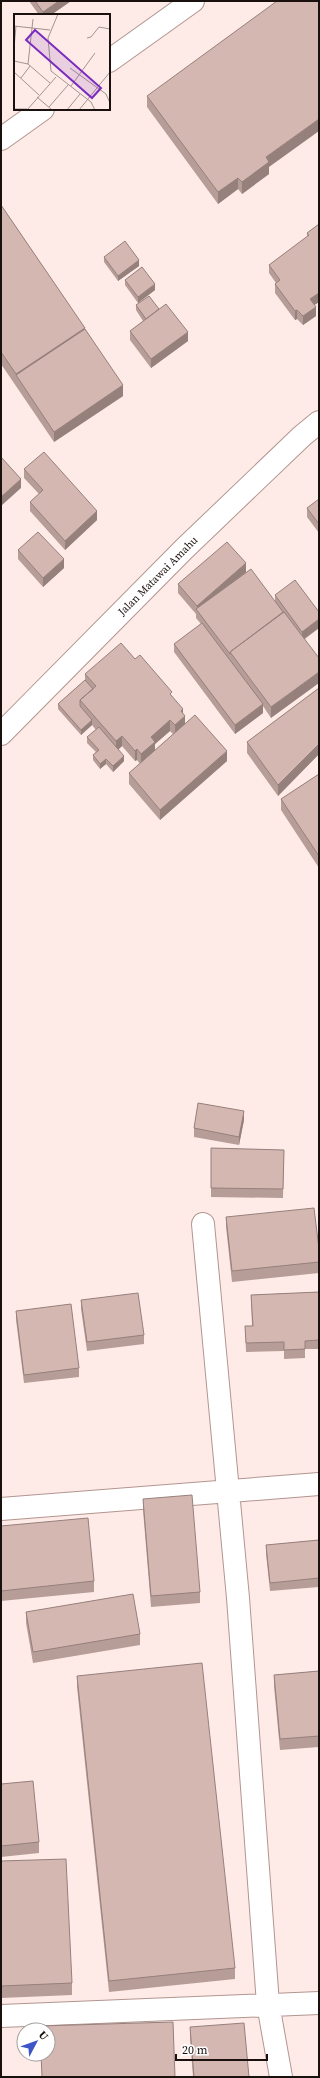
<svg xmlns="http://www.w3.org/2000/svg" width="320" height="2078" viewBox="0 0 320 2078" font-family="'Source Serif 4',serif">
<rect width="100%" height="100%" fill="#feebe7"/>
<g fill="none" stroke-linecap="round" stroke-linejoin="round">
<g stroke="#b2958f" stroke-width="24">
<path id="minor" d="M109,61L193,1
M1,139L43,109
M203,1224L238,1598L268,2004L281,2077
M1,1509L319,1484
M1,2016L319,2003"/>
</g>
<g stroke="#b2958f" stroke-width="24">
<path id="highway" d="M1,734L184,549L302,436L319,422"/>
</g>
<use href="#minor" stroke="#fff" stroke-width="22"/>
<use href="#highway" stroke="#fff" stroke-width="22"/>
</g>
<path fill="#b79d98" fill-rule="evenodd" d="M29,1H71L51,15H39Z
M147,96L269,167V174L242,194L238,189L218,204L147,107Z
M1,205L85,329L123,396L54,442L1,364Z
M319,224V302L314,305L316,316L303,325L297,319L295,320L275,293V284L276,283L269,273V265L307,237V233Z
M104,257L139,266L118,281L104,262Z
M125,280L155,290L138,303L125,285Z
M136,305L159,309L188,341L151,368L130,340V331L143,321L136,310Z
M24,469L97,520L65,550L30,511V502L39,494L24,478Z
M319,499V533L307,517V508Z
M18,550L64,568L43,587L18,559Z
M246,572L275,602V595L319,628L305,639L271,718L263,706V713L235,734L174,652V644L201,624L196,618V614L178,593V584Z
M135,659L172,696L183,714L185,724L227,761L160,820L129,784V773L140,764L137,760L135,761L122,746L118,749L124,761L113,772L106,764L100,769L93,760V755L96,752L87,743V737L96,730L92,725L81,735L58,709V704L85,680V674ZM170,731L173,734L155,751V744Z
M319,688V754L278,796L247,753V742Z
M319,774V868L281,810V799Z
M244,1120L239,1145L194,1137V1128Z
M211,1148L284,1150L283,1198L211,1197Z
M226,1217L319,1249V1273L232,1282L226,1227Z
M319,1292V1349H305V1358L284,1359V1351L246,1352L245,1326H252L251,1295Z
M81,1300L144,1335V1344L87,1351L81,1309Z
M16,1311L79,1368V1377L24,1383L16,1320Z
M143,1499L200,1592V1603L151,1607L143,1510Z
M1,1526L94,1581V1592L1,1601Z
M319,1540V1587L270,1591L266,1554V1545Z
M26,1612L140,1634V1645L33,1663L26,1623Z
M319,1671V1747L280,1750L274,1686V1675Z
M77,1676L235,1968V1979L109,1992L77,1687Z
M1,1784L39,1842V1853L1,1857Z
M1,1861L72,1983V1995L1,1998Z
M190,2027L249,2077H193L190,2038Z"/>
<path fill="#95807c" d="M59,1H71L51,15H43V12Z
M319,119V131L269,167V174L242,194V182L266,157Z
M238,178V189L218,204V192Z
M139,260V266L118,281V276Z
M155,284V290L138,303V297Z
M319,293V302L310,308V299Z
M316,307V316L303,325V316Z
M297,310V319L295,320V311Z
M85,328V339L16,375V374Z
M188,332V341L151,368V359Z
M123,385V396L54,442V432Z
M21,479V488L1,506V497Z
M97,511V520L65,550V541Z
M64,559V568L43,587V578Z
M246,563V572L197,610V606Z
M319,619V628L302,640V632Z
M319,672V683L271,718V707Z
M263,704V713L235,734V725Z
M183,709V718L185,716V727L175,736V725L181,711Z
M92,720V725L81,735V730Z
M170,720V731L155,744V752L141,765V754L151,737Z
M122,736V746L116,752V741Z
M319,744V754L278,796V785Z
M137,749V760L135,761V751Z
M227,751V761L160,820V810Z
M124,756V761L113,772V766Z
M106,759V764L100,769V764Z
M244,1111V1120L239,1145V1137Z"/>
<path fill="#d5b7b1" stroke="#95807c" d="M35,1H59L43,12Z
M277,1H319V119L266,157L269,162L242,182L238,178L218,192L147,96Z
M1,205L85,328L16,374L1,352Z
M319,224V293L310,299L316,307L303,316L297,310L295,311L275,284L280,280L269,265L309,235L307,233Z
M125,241L139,260L118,276L104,257Z
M142,267L155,284L138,297L125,280Z
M149,296L159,309L146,319L136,305Z
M166,304L188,332L151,359L130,331Z
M85,329L123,385L54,432L16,375Z
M44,452L97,511L65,541L30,502L43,490L24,469Z
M1,457L21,479L1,497Z
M319,499V524L307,508Z
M38,532L64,559L43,578L18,550Z
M227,542L246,563L197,606L178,584Z
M251,569L283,612L230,652V654L196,609Z
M295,580L319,612V619L302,632L275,595Z
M284,612L319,658V672L271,707L230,652Z
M202,623L263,704L235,725L174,644Z
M121,643L135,659L140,655L172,692L170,694L183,709L181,711L185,716L175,725L170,720L151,737L155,742L141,754L137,749L135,751L122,736L116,741L80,700L96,686L85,674Z
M85,680L93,689L80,700V706L92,720L81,730L58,704Z
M319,688V744L278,785L247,742Z
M195,715L227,751L160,810L129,773Z
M99,727L124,756L113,766L106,759L100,764L93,755L99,750L87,737Z
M319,774V856L281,799Z
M198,1103L244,1111L239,1137L194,1128Z
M211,1148L284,1150L283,1189L211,1188Z
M314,1208L319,1249V1262L232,1271L226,1217Z
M319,1292V1340L305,1341V1349L284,1350V1342L246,1343L245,1326H253L251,1295Z
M138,1293L144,1335L87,1342L81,1300Z
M71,1304L79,1368L24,1375L16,1311Z
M192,1495L200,1592L151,1596L143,1499Z
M88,1518L94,1581L1,1591V1526Z
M319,1540V1578L270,1583L266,1545Z
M133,1594L140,1634L33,1652L26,1612Z
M202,1663L235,1968L109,1981L77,1676Z
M319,1671V1736L280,1739L274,1675Z
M33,1781L39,1842L1,1846V1784Z
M66,1859L72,1983L1,1986V1861Z
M173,2022L175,2077H42L41,2054H48V2030H40V2026Z
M244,2023L249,2077H194L190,2027Z"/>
<g text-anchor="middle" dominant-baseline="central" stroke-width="3" stroke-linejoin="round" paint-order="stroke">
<g font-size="11" fill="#1a100e" stroke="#fff">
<text transform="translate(158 576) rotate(-45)">Jalan Matawai Amahu</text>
</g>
</g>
<g transform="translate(14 14)">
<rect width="96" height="96" fill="#feebe7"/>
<path fill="none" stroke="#a39390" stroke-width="1" d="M44,0L34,24L37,57L77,88L81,96M19,5L14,50L36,69M0,12L36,16M73,24L77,23L85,13L96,15M0,34L2,12M0,47L14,50M56,54L92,80L96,89M0,58L25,81M7,64L16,52M57,72L81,39M23,83L38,96M35,93L54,71M0,95H13M13,96L42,63M53,96L66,80M65,96L96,58"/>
<path fill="#7b2cbf" fill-opacity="0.15" stroke="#7b2cbf" stroke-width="2" d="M21,16L87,74L78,84L12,26Z"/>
<rect width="96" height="96" fill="none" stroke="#1a100e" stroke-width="2"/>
</g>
<rect width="320" height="2078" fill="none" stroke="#1a100e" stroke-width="4"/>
<g transform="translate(36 2042) rotate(49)"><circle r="19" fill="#ffffff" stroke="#a39f9f"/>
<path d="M0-3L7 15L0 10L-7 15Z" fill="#3e55c8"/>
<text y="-6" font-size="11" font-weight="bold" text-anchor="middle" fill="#1a100e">U</text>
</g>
<path d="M176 2054v6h91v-6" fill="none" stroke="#1a100e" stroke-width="2"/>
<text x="182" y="2054" font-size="12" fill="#1a100e" stroke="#ffffff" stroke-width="3" paint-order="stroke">20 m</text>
</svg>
